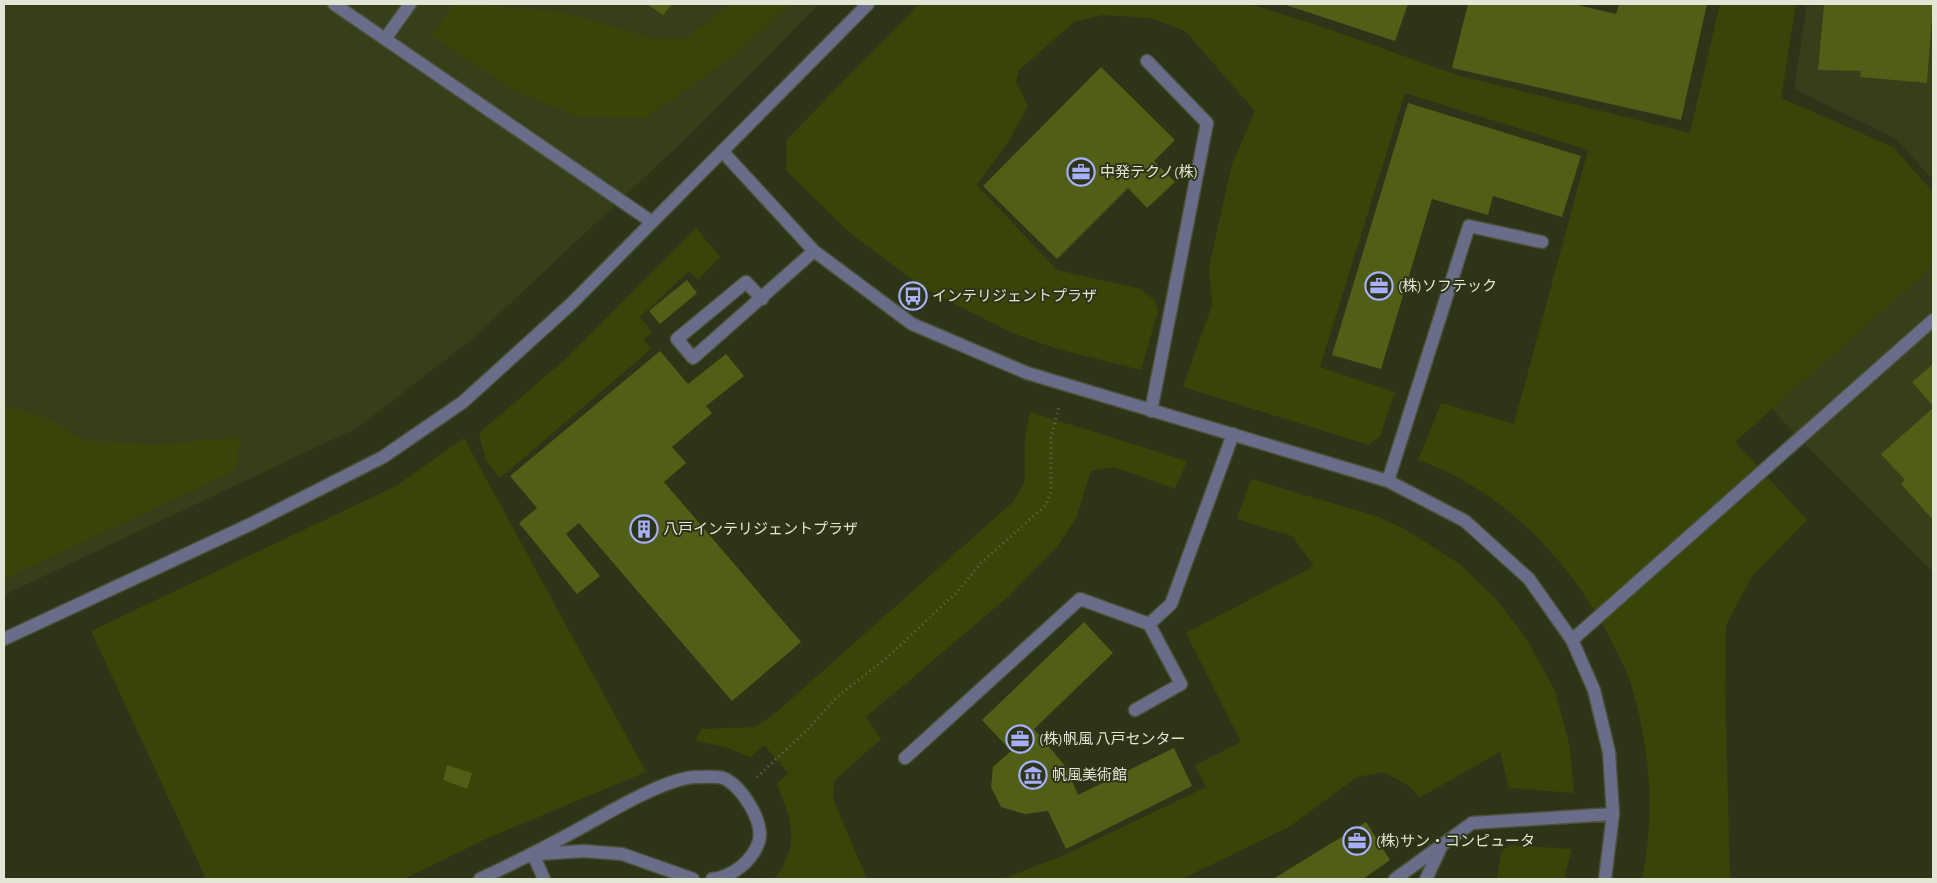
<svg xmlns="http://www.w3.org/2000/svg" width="1937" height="883" viewBox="0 0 1937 883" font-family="'Alegreya Sans','Noto Sans JP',sans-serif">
<rect width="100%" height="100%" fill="#2e3418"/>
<path fill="#363e1a" d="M4,4H819L694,131L470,341L357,428L4,595Z
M1807,4H1933V180L1896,139L1794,89Z
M1933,251V572L1789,428L1769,405Z"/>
<path fill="#394408" d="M454,4H475L567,13L654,39L686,38L732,4H789L738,53L646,118L579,117L517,92L431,36Z
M919,4H1249L1314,24L1460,76L1690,133L1720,4H1796L1781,98L1893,147L1933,192V266L1735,442L1807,520L1752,576L1726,625L1725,689L1730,879H1642C1656,811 1650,747 1630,681C1626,669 1619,657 1614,646C1574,565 1505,490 1418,460L1441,403L1514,424L1588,150L1405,93L1320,367L1395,392L1380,436L1369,445L1183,387L1212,305L1209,267L1232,164L1255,111L1185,31L1150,18L1102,15L1074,22L1019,70L1016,82L1028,106L1010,139L977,185L1057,270L1141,289L1155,301L1158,311L1141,370L1058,349L1012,333L922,287L850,233L786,170L787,139Z
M696,228L720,257L698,280L689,271L640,317L652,332L644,340L651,349L500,478L486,461L479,433L568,357Z
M4,405L52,420L83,440L156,445L240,437L236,470L4,579Z
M1030,412L1187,461L1175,489L1114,467L1091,471L1076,518L1057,547L1009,596L866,717L881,739L834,781L833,799L867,879H774C801,845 792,821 777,784L788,773L764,745L750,757L725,747L696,741L701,729L756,727L779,710L1014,501L1025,481V438Z
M464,438L646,772L490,837L404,879H206L91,631L396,486Z
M1251,479L1379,517L1408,531L1461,565L1495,598L1526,638L1555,691L1570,747L1574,793L1509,788L1500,752L1419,798L1409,786L1384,772L1357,777L1289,827L1182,879H1001L1060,857L1206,787L1195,765L1241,742L1186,633L1314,566L1292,536L1237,519Z
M1510,845L1572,849L1564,879H1497L1501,852Z"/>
<path fill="#515e15" d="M647,4H672L663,15Z
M1283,4H1408L1395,41Z
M1468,4H1573L1616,14L1619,4H1707L1681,120L1452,68Z
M1824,4H1933L1927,83L1860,77L1861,71L1818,70Z
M1101,67L1175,140L1154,161L1175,182L1147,208L1128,188L1057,259L983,186Z
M1408,103L1581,156L1562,217L1493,196L1488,215L1432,199L1381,369L1332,355Z
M687,280L697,293L660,324L649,311Z
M660,351L688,384L726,354L744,376L706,406L712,413L672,447L686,463L664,482L801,642L732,701L579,523L566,534L600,576L577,594L519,523L537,508L510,476Z
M1933,364V406L1912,382Z
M1933,408V520L1901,484L1905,480L1881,454Z
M1084,622L1113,653L1034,729L1066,767L1078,795L1174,748L1192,786L1066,849L1048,811L1025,814L1001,807L991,787L993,767L1011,751L982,720Z
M447,765L472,773L467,789L443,780Z
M1366,822L1390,860L1363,879H1273Z"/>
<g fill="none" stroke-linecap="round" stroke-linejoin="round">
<g stroke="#4b5036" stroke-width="15">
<path id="minor" d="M334,4L652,222
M385,39L410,4
M1147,61L1207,123L1151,411
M722,151L814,251L912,324L1027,373L1388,481L1465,521L1529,579L1572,640L1594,690L1609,752L1613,814L1605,879
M762,299L746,282L677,339L693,358L814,251
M1388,481L1469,226L1542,242
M4,639L253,523L383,457L463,402L571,304L868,4
M1572,640L1933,320
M1135,710L1181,684L1149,624L1171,604L1233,434
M905,758L1080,599L1149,624
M533,854L544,879
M538,854L584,851L622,854L693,879
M480,879C512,864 544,848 575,831C605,815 664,778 696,777C703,777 716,776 723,778C741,785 764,821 759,841C753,861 732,877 712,879
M1395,879L1472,823L1613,814
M1426,879L1441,847"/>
</g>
<path stroke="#656b52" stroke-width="3" stroke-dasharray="1 4" stroke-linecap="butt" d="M757,777L806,731L838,696L889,656L958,591L981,563L1046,505L1051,491V438L1059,407"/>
<use href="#minor" stroke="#6a6d89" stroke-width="12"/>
</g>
<defs>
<g id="office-ring" transform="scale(1.4375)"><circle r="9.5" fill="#2e3418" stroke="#a8b0fc" stroke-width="1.5"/><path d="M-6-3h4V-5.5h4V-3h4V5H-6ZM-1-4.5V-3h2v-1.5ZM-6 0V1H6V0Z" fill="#a8b0fc"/></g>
<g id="bus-ring" transform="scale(1.4375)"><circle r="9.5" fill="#2e3418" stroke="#a8b0fc" stroke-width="1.5"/><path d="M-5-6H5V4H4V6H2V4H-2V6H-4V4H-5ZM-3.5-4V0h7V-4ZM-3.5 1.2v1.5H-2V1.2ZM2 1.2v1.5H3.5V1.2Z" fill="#a8b0fc"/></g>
<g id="building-ring" transform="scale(1.4375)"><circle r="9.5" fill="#2e3418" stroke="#a8b0fc" stroke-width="1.5"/><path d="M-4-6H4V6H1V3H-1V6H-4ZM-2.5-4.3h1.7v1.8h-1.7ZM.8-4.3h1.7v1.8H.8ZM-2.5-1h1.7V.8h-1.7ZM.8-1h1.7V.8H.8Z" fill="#a8b0fc"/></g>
<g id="museum-ring" transform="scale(1.4375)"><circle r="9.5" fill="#2e3418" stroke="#a8b0fc" stroke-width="1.5"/><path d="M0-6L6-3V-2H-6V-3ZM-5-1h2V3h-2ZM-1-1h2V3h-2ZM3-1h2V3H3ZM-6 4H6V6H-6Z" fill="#a8b0fc"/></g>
</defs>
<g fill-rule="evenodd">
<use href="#office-ring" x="1081" y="172"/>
<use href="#office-ring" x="1379" y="286"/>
<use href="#bus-ring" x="913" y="296"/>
<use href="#building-ring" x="644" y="529"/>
<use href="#office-ring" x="1020" y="739"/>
<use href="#museum-ring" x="1033" y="775"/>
<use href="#office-ring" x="1357" y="841"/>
</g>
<g text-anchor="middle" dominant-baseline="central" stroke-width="4" stroke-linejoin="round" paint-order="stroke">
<g font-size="15" fill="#e1e6d5" stroke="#2e3418" text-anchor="start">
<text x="1100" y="172">中発テクノ(株)</text>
<text x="1398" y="286">(株)ソフテック</text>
<text x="932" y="296">インテリジェントプラザ</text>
<text x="663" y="529">八戸インテリジェントプラザ</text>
<text x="1039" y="739">(株)帆風 八戸センター</text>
<text x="1052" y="775">帆風美術館</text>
<text x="1376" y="841">(株)サン・コンピュータ</text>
</g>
</g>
<rect width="1937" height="883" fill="none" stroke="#e1e6d5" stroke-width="10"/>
</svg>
